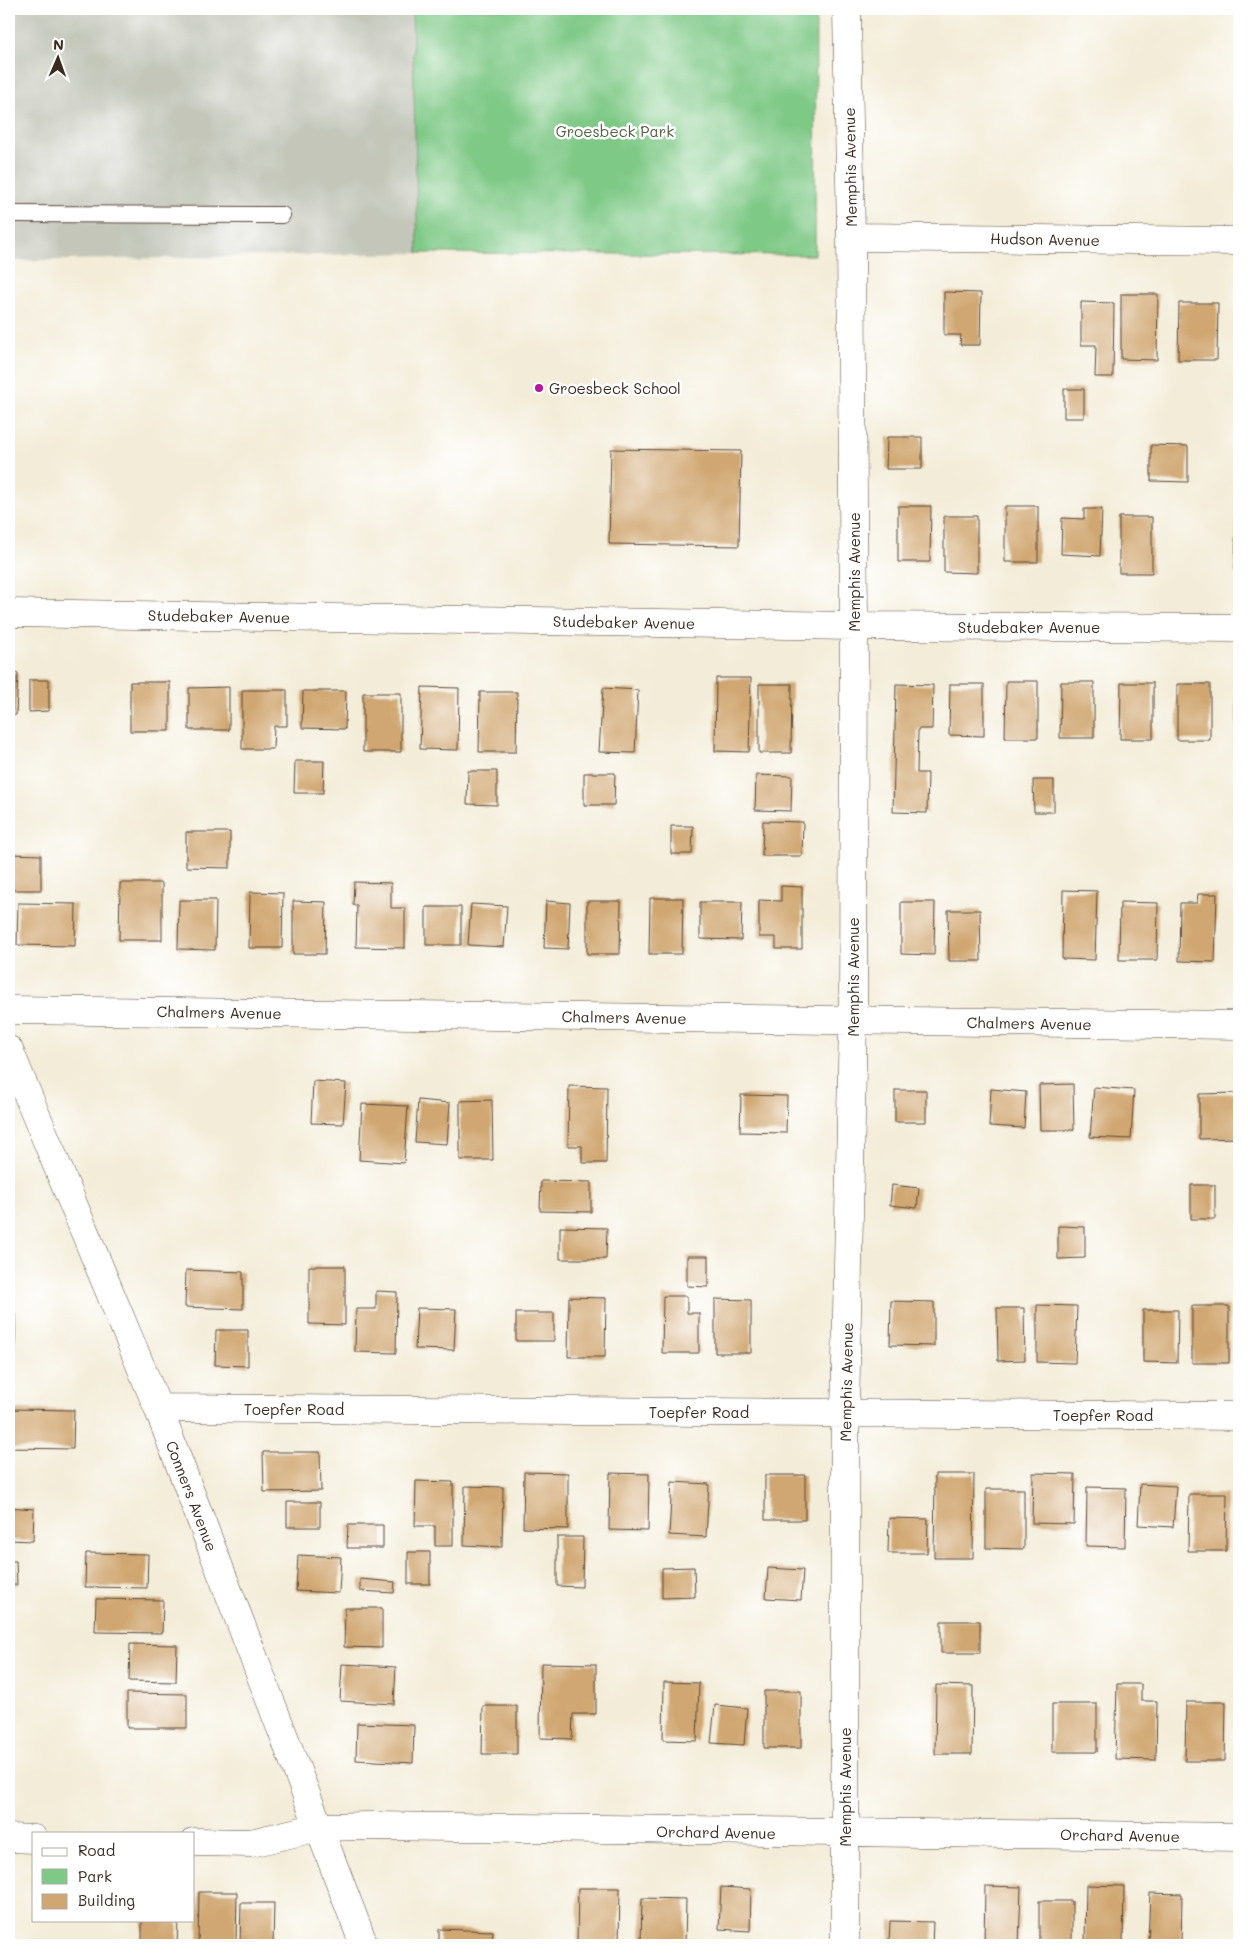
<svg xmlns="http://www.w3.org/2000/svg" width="1248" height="1954" viewBox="0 0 1248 1954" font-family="Mali,sans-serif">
<rect width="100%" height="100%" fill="#fff"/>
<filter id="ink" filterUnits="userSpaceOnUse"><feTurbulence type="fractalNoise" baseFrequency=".02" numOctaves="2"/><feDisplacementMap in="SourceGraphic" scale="10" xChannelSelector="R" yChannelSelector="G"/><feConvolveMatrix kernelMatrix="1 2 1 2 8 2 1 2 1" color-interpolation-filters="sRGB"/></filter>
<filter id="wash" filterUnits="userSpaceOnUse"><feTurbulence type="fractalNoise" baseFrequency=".0096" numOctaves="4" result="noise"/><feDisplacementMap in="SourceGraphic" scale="20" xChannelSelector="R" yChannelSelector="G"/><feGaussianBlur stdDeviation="1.12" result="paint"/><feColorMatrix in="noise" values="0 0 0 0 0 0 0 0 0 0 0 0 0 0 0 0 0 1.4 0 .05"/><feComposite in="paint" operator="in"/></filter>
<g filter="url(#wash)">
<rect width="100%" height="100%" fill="#f3ecd8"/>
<path fill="#c3c6b9" d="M9,9H412L418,253L9,261Z"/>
<path fill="#7fc987" stroke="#5d7a52" d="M412,9H816L815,255L418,253Z"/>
<g id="blocks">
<path fill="#d0a772" d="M944,292L981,293L980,345H960L961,335H944Z
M1121,294H1158L1157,360L1121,359Z
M1081,302L1114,303L1113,377H1095L1096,345H1081Z
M1179,303H1218L1217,360H1178Z
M1064,389H1084V418H1064Z
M887,437H922V469H886Z
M1151,445L1188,446V482L1151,481Z
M611,449L741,451L739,546L609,544Z
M1237,489H1239V574H1235Z
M898,506H931L930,562H898Z
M1005,506H1038V562H1005Z
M1084,509H1102L1100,556L1061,554L1062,518L1084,519Z
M944,516H977V573L944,572Z
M1119,517H1152V573H1119Z
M9,673H18L16,715H9Z
M716,678H751L749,752L715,751Z
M29,680H49V711L29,712Z
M1006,681H1038V738H1005Z
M130,682H170V731H130Z
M1061,682H1094V738H1060Z
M1121,683H1153V739H1120Z
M759,684H792L791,753H759Z
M896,684L933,685L932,729H918L917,773H928L927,813L893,812Z
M950,684H984V736L949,735Z
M1177,684H1210V740H1177Z
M1236,684H1239V740H1236Z
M229,687V730H189V688Z
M422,687L459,688L458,750L420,749Z
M603,688L638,690L635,753L599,752Z
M242,690H287V726H274L273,749H242Z
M303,691H346L345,729L302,728Z
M480,692H517L516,752H479Z
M363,693H401V752H363Z
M295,761H324L323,793H294Z
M468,771H497V805L467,804Z
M584,773H615L614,805H584Z
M756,775L792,776L791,811L755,810Z
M1033,780H1054V812H1034Z
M763,821L803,822L802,856H762Z
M671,826H693L692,854H671Z
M186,832H230V868L186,867Z
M9,854L41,855V890H9Z
M354,882L391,883V908H405V948L356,947L357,905H353Z
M120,883H162V940H119Z
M781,886L802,887V949H776V937H759V900L781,901Z
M1063,890L1097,891L1095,960L1062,959Z
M250,892L283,893L282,948H249Z
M1198,894H1217L1215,962L1179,961L1180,903H1197Z
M650,898H683L682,954H649Z
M179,900H216L215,950L178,949Z
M293,901L326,902L325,954H293Z
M546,901L570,903L568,949L544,948Z
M587,901H621L620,954H587Z
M700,902H742L741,940L700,939Z
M901,902H935L934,955L901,954Z
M1120,902L1158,903L1157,960H1119Z
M18,903L76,904L75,946L17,945Z
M471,904L507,906L504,947L468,945Z
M426,907H461V945H426Z
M948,910H980L981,961H949Z
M313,1081L346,1083L343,1124L311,1123Z
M1073,1084L1074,1130H1040L1039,1085Z
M569,1086L607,1087L606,1163H582V1146H568Z
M1094,1087L1134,1090L1131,1139L1090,1137Z
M991,1089L1026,1092L1024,1128L989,1126Z
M895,1090H926V1122H895Z
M1239,1093V1138L1199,1139V1094Z
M741,1095L787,1096L786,1133L740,1132Z
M418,1100L450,1103L447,1144L415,1142Z
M492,1100L493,1160H460V1101Z
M362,1104L408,1106L404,1163L359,1160Z
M541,1181L591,1182V1212L540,1211Z
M892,1185L919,1188L917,1208L890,1205Z
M1191,1185H1215V1219H1191Z
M1058,1226L1085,1227V1258L1058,1259Z
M560,1227L607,1228L606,1259H560Z
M687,1256H708V1287L687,1286Z
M309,1266H345V1325L309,1324Z
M186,1270L243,1272V1309L185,1307Z
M376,1291L397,1292L396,1353L355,1352L356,1309H376Z
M663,1296H687V1313H699V1353H662Z
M569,1297L606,1298L605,1357H568Z
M715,1299L751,1300V1353H715Z
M891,1301L934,1302V1346L890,1345Z
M1037,1305L1077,1306L1075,1363L1037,1362Z
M1192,1306H1229V1363H1192Z
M417,1308L456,1309L454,1350L415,1349Z
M997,1308H1024L1025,1360L998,1361Z
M1143,1310H1178L1177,1363L1143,1362Z
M516,1313H554V1341H516Z
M9,1314H15V1348H9Z
M216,1330H248V1366L215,1365Z
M9,1409L74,1410L73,1449L9,1448Z
M263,1452H320L321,1491L264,1492Z
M524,1472L568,1473V1529L523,1528Z
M610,1473L649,1474L648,1531L609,1530Z
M1033,1473L1075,1474L1074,1524L1032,1523Z
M935,1474H974L973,1558H934Z
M765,1475H805V1520H765Z
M416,1481L453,1482V1546H435V1526H415Z
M672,1482L709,1484L706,1537L669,1535Z
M1140,1484L1176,1486L1173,1527L1138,1525Z
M465,1486L503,1487L502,1547L464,1545Z
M1087,1487L1126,1488L1125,1547L1086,1546Z
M986,1489H1024V1549L986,1548Z
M1189,1494H1227L1226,1551H1188Z
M287,1502H320V1527H287Z
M9,1507L34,1509L33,1541L9,1540Z
M889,1518L928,1519L927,1553H888Z
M348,1525H383V1548H347Z
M557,1537H583L582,1587L557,1586Z
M408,1552H430V1584H408Z
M86,1553L148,1554L147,1588L85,1587Z
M298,1555L341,1557L339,1593L296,1591Z
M9,1561H16L17,1585H9Z
M694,1567L695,1597L662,1598V1568Z
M768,1568L803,1570L801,1600L766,1598Z
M360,1579L395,1582L394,1593L360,1591Z
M96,1599L163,1600L162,1633L95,1632Z
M345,1608H382V1648L344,1647Z
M941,1621H980V1653H941Z
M130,1644L177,1645L176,1682L129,1681Z
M541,1663L596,1664V1714H573L572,1739L540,1738Z
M342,1664L396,1667L394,1704L340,1701Z
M664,1682L699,1683L697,1741L663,1740Z
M1117,1684H1141V1701H1157L1156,1760L1115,1759Z
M936,1685L973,1686L972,1754H935Z
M764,1691H801V1748H764Z
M127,1693L187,1694V1728H127Z
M1186,1702H1226L1225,1761H1185Z
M1052,1704H1097V1752H1052Z
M715,1705L747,1708L744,1745L711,1743Z
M483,1706H517V1754H482Z
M357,1723L414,1725L413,1763L356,1760Z
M1086,1885L1124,1886L1123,1945H1085Z
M985,1886L1021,1887L1019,1945H984Z
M721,1887L751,1889L750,1931L719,1929Z
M578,1888H620L619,1945H577Z
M199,1892H237L236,1945H198Z
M1150,1893L1182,1894L1181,1945H1148Z
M642,1898L686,1899L685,1945H641Z
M1039,1901H1072V1945H1039Z
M241,1903H274L273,1945H240Z
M142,1920H178L177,1945H142Z
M890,1921L933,1922L932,1945H889Z
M439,1929L493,1931L492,1945H439Z"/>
</g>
</g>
<g filter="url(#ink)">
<use href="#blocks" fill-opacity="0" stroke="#57473a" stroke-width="1"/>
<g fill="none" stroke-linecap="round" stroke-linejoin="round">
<g stroke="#57473a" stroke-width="18">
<path id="lane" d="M9,214L282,215"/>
</g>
<g stroke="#57473a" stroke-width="29">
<path id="street" d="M851,237L1239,241
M9,613L854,626L1239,628
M9,1010L1239,1025
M9,1050L158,1408L364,1945
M158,1408L1239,1416
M9,1838L34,1839
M194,1842L251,1843L319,1827L370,1826L1239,1837
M845,1945V1413L853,1019L854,626L851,237L847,9"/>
</g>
<use href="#lane" stroke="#fff" stroke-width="16"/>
<use href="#street" stroke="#fff" stroke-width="28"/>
</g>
</g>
<circle fill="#b5179e" stroke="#fff" stroke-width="2" cx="539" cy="388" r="5"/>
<g text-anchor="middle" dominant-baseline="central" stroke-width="5" stroke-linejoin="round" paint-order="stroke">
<g font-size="15" fill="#536243" stroke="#fff">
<text x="615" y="131">Groesbeck Park</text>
</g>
<g font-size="15" fill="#3b2a1e" stroke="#fff">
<text transform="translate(850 167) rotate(-91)">Memphis Avenue</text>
<text transform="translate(1045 239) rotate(1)">Hudson Avenue</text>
<text transform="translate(854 572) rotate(-90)">Memphis Avenue</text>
<text transform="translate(219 616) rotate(1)">Studebaker Avenue</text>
<text transform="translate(624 622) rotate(1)">Studebaker Avenue</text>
<text x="1029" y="627">Studebaker Avenue</text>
<text transform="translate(853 977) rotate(-90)">Memphis Avenue</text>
<text transform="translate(219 1012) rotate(1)">Chalmers Avenue</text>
<text transform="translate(624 1017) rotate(1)">Chalmers Avenue</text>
<text transform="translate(1029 1023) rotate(1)">Chalmers Avenue</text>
<text transform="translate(846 1382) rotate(-89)">Memphis Avenue</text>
<text x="294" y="1409">Toepfer Road</text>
<text x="699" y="1412">Toepfer Road</text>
<text x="1103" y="1415">Toepfer Road</text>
<text transform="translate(192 1496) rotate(69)">Conners Avenue</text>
<text transform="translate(845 1787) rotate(-90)">Memphis Avenue</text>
<text transform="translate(716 1832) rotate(1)">Orchard Avenue</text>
<text transform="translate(1120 1835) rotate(1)">Orchard Avenue</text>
</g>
<g font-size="15" fill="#3b2a1e" stroke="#fff" text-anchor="start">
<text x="549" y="388">Groesbeck School</text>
</g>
</g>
<rect width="1248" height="1954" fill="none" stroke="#fff" stroke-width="30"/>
<rect x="32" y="1832" width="162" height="90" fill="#ffffff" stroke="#b1aaa5"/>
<rect x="42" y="1848" width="25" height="8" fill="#ffffff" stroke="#b1aaa5"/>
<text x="78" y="1856" font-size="15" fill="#3b2a1e">Road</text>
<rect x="42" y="1869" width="25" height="15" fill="#7fc987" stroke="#b1aaa5"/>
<text x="78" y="1882" font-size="15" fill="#3b2a1e">Park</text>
<rect x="42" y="1894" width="25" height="15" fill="#d0a772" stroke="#b1aaa5"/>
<text x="78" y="1906" font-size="15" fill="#3b2a1e">Building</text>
<g transform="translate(58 58) rotate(2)" stroke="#ffffff" stroke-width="4" paint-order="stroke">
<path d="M0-4L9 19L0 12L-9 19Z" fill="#3b2a1e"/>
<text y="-8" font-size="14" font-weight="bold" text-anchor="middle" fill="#3b2a1e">N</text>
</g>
</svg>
